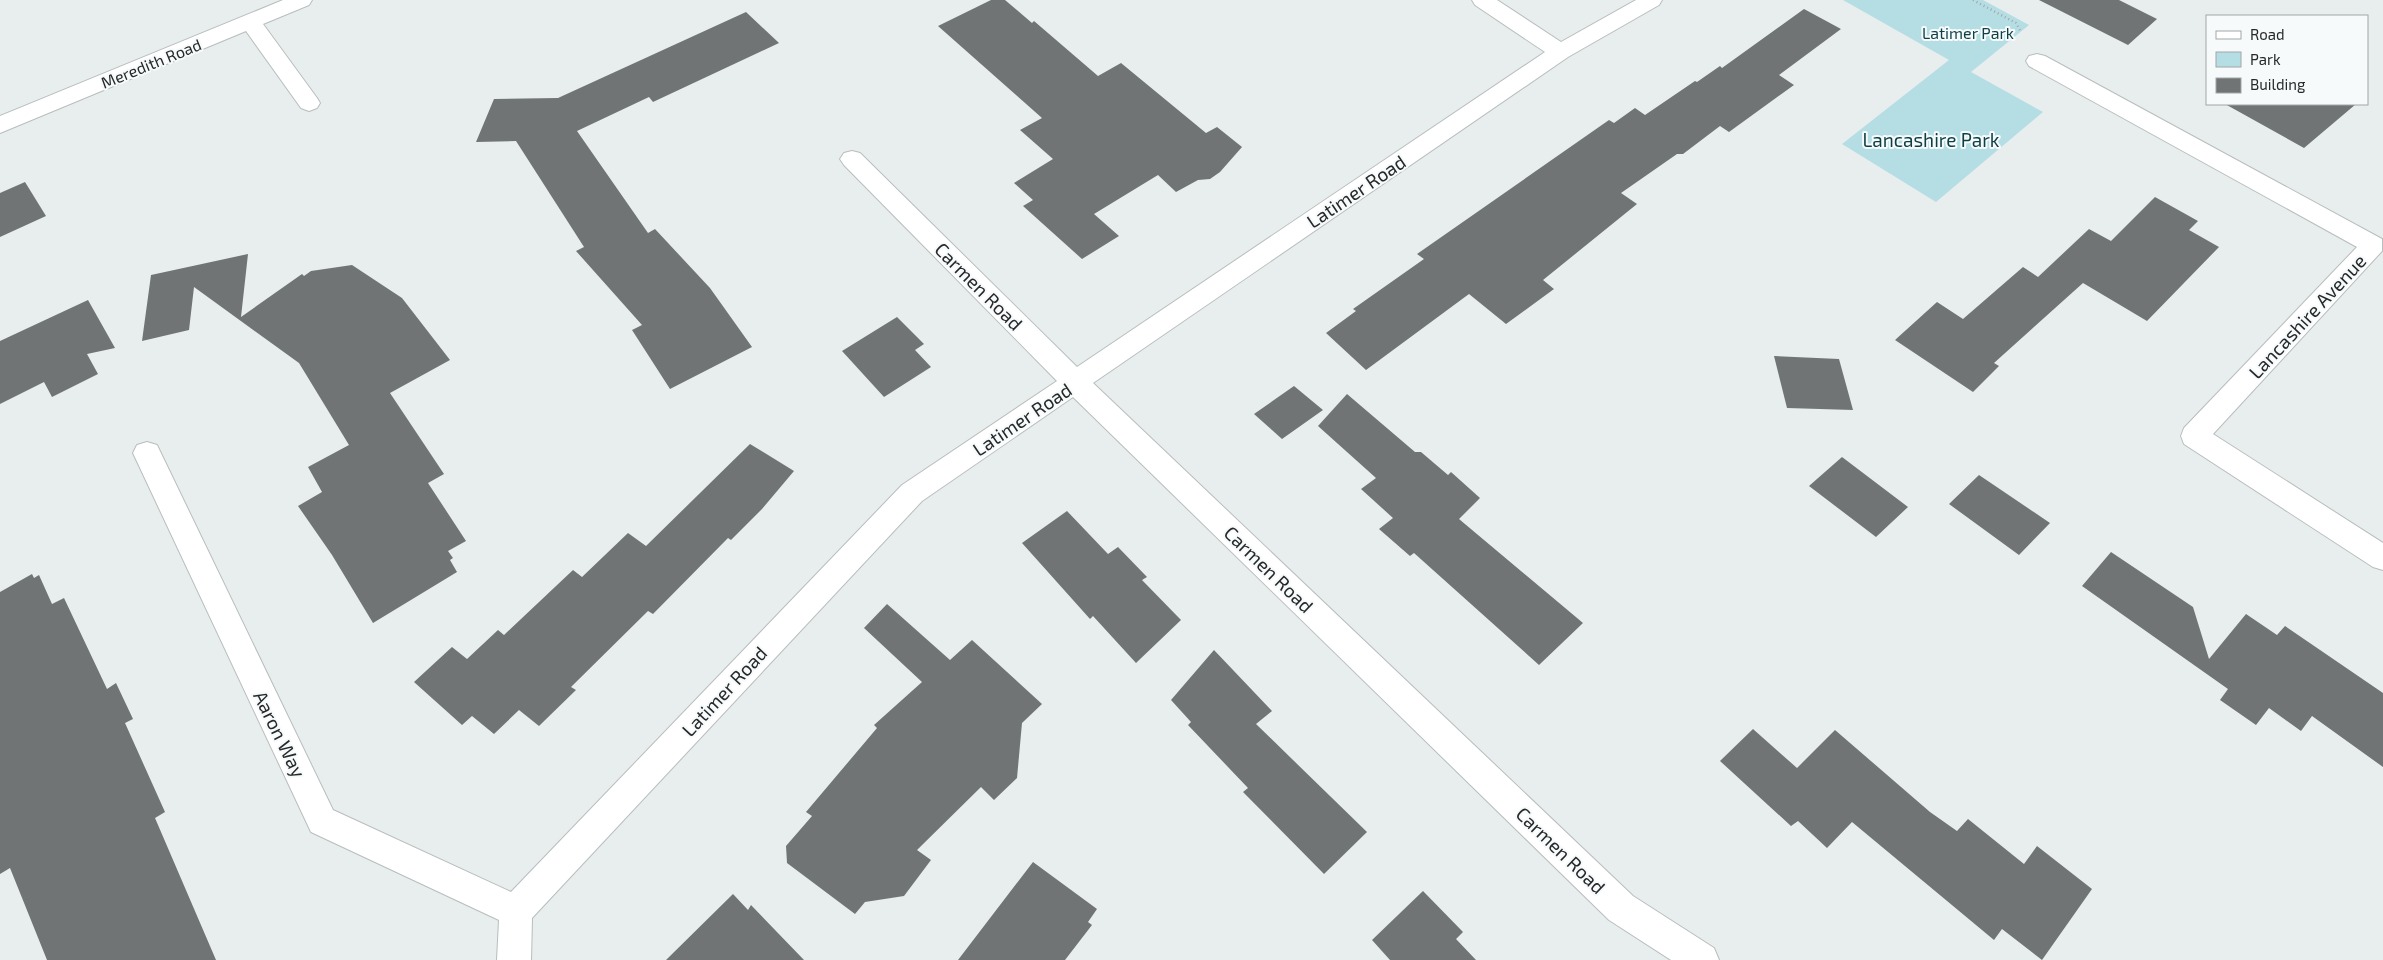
<svg xmlns="http://www.w3.org/2000/svg" width="2383" height="960" viewBox="0 0 2383 960" font-family="'Exo 2',sans-serif">
<rect width="100%" height="100%" fill="#e8eded"/>
<path fill="#b5dee4" d="M1843,0H1983L2029,25L1971,72L2043,112L1936,202L1842,144L1949,60Z"/>
<path fill="#707475" d="M991,0H1005L1032,23L1034,21L1098,76L1121,63L1206,133L1217,127L1242,147L1220,172L1210,179L1198,180L1176,192L1158,175L1094,214L1119,236L1082,259L1023,206L1033,200L1014,183L1053,159L1020,130L1042,118L938,26Z
M2039,0H2119L2157,19L2128,45Z
M1804,9L1841,29L1779,75L1794,85L1729,132L1720,126L1683,154H1677L1621,193L1637,204L1543,280L1554,289L1506,324L1469,294L1366,370L1326,333L1356,311L1353,309L1424,259L1417,254L1609,120L1614,123L1635,108L1645,115L1695,81L1697,82L1720,66L1722,68Z
M746,12L779,43L653,102L649,97L577,131L648,233L655,229L710,288L752,347L670,389L632,330L642,325L576,251L584,247L516,141L476,142L494,99L558,98Z
M2225,104H2356L2304,148Z
M25,182L46,216L0,237V193Z
M2155,197L2198,221L2189,230L2219,247L2147,321L2083,283L1994,363L1999,366L1973,392L1895,340L1937,302L1963,319L2023,267L2038,277L2089,229L2111,241Z
M248,254L241,317L302,274L304,276L311,271L352,265L402,298L450,360L390,393L444,474L428,483L466,541L448,551L453,558L450,560L457,572L373,623L332,555L298,506L322,492L308,467L349,445L299,363L194,287L189,330L142,341L151,275Z
M88,300L115,348L87,354L98,374L52,397L44,382L0,404V341Z
M897,317L924,344L915,350L931,367L884,397L842,351Z
M1774,356L1839,359L1853,410L1787,408Z
M1294,386L1323,410L1282,439L1254,414Z
M1347,394L1415,452H1421L1448,475L1451,472L1480,498L1459,519L1583,623L1539,665L1414,553L1410,556L1379,529L1393,518L1361,489L1376,478L1318,426Z
M750,444L794,471L762,509L731,540L728,538L653,614L648,611L571,687L576,690L539,726L519,710L494,734L472,716L462,725L414,682L452,647L467,659L498,630L504,635L573,570L582,577L628,533L646,546Z
M1842,457L1908,507L1876,537L1809,486Z
M1979,475L2050,523L2019,555L1949,504Z
M1067,511L1108,554L1118,547L1147,577L1142,580L1181,620L1136,663L1093,616L1090,619L1022,543Z
M2111,552L2193,607L2209,659L2246,614L2277,635L2285,626L2383,693V767L2312,716L2301,731L2269,708L2256,725L2220,700L2228,689L2082,586Z
M32,574L34,578L39,575L52,604L64,598L107,689L116,683L133,719L125,723L165,812L155,818L216,960H47L10,868L0,874V592Z
M887,604L950,660L972,640L1042,704L1022,723L1017,778L994,800L981,787L917,850L931,860L904,896L865,902L855,914L787,863L786,846L812,816L806,812L877,728L874,725L922,682L864,628Z
M1214,650L1272,711L1256,724L1367,832L1324,874L1243,792L1248,788L1188,725L1191,722L1171,700Z
M1753,729L1797,768L1835,730L1930,812L1957,831L1968,819L2024,864L2037,846L2092,889L2042,960L2002,929L1994,940L1852,822L1827,848L1798,821L1791,826L1720,761Z
M1033,862L1097,909L1088,922L1092,925L1065,960H958Z
M1423,891L1463,932L1456,939L1476,960H1390L1372,940Z
M733,894L748,910L751,905L804,960H666Z"/>
<g fill="none" stroke-linecap="round" stroke-linejoin="round">
<g stroke="#b8bdbd" stroke-width="2">
<path id="minor" d="M283,0H312L309,5L263,24L317,98L320,103L317,108L309,111L301,108L246,31L0,133V116Z
M1472,0H1497L1561,42L1636,0H1662L1659,5L1568,57L1093,383L1633,896L1714,948L1719,960H1671L1609,920L1073,397L922,501L532,918L531,960H497L499,920L311,832L133,453L137,445L147,442L157,445L333,810L511,892L902,485L1057,381L844,165L840,159L844,153L852,151L860,153L1077,367L1545,52L1475,5Z
M2037,54L2045,56L2382,239V251L2213,434L2383,543V570L2373,567L2184,444L2181,436L2184,428L2357,247L2029,66L2026,61L2029,56Z"/>
</g>
<path stroke="#a3a6a7" stroke-width="2.5" stroke-dasharray="1 3" stroke-linecap="butt" d="M1973,0L2016,23L2021,32"/>
<use href="#minor" fill="#fff" fill-rule="evenodd"/>
</g>
<g text-anchor="middle" dominant-baseline="central" stroke-width="4" stroke-linejoin="round" paint-order="stroke">
<g font-size="16" fill="#0e3f45" stroke="#f6fafb">
<text x="1968" y="32">Latimer Park</text>
</g>
<g font-size="16" fill="#272829" stroke="#f6fafb">
<text transform="translate(151 63) rotate(-22)">Meredith Road</text>
</g>
<g font-size="19" fill="#0e3f45" stroke="#f6fafb">
<text x="1931" y="139">Lancashire Park</text>
</g>
<g font-size="19" fill="#272829" stroke="#f6fafb">
<text transform="translate(1356 191) rotate(-34)">Latimer Road</text>
<text transform="translate(979 286) rotate(45)">Carmen Road</text>
<text transform="translate(2307 316) rotate(-47)">Lancashire Avenue</text>
<text transform="translate(1022 419) rotate(-34)">Latimer Road</text>
<text transform="translate(1269 569) rotate(44)">Carmen Road</text>
<text transform="translate(724 691) rotate(-47)">Latimer Road</text>
<text transform="translate(280 734) rotate(64)">Aaron Way</text>
<text transform="translate(1561 850) rotate(44)">Carmen Road</text>
</g>
</g>
<rect x="2206" y="15" width="162" height="90" fill="#f6fafb" stroke="#a3a6a7"/>
<rect x="2216" y="31" width="25" height="8" fill="#ffffff" stroke="#a3a6a7"/>
<text x="2250" y="40" font-size="15" fill="#272829">Road</text>
<rect x="2216" y="52" width="25" height="15" fill="#b5dee4" stroke="#a3a6a7"/>
<text x="2250" y="65" font-size="15" fill="#272829">Park</text>
<rect x="2216" y="78" width="25" height="15" fill="#707475" stroke="#a3a6a7"/>
<text x="2250" y="90" font-size="15" fill="#272829">Building</text>
</svg>
